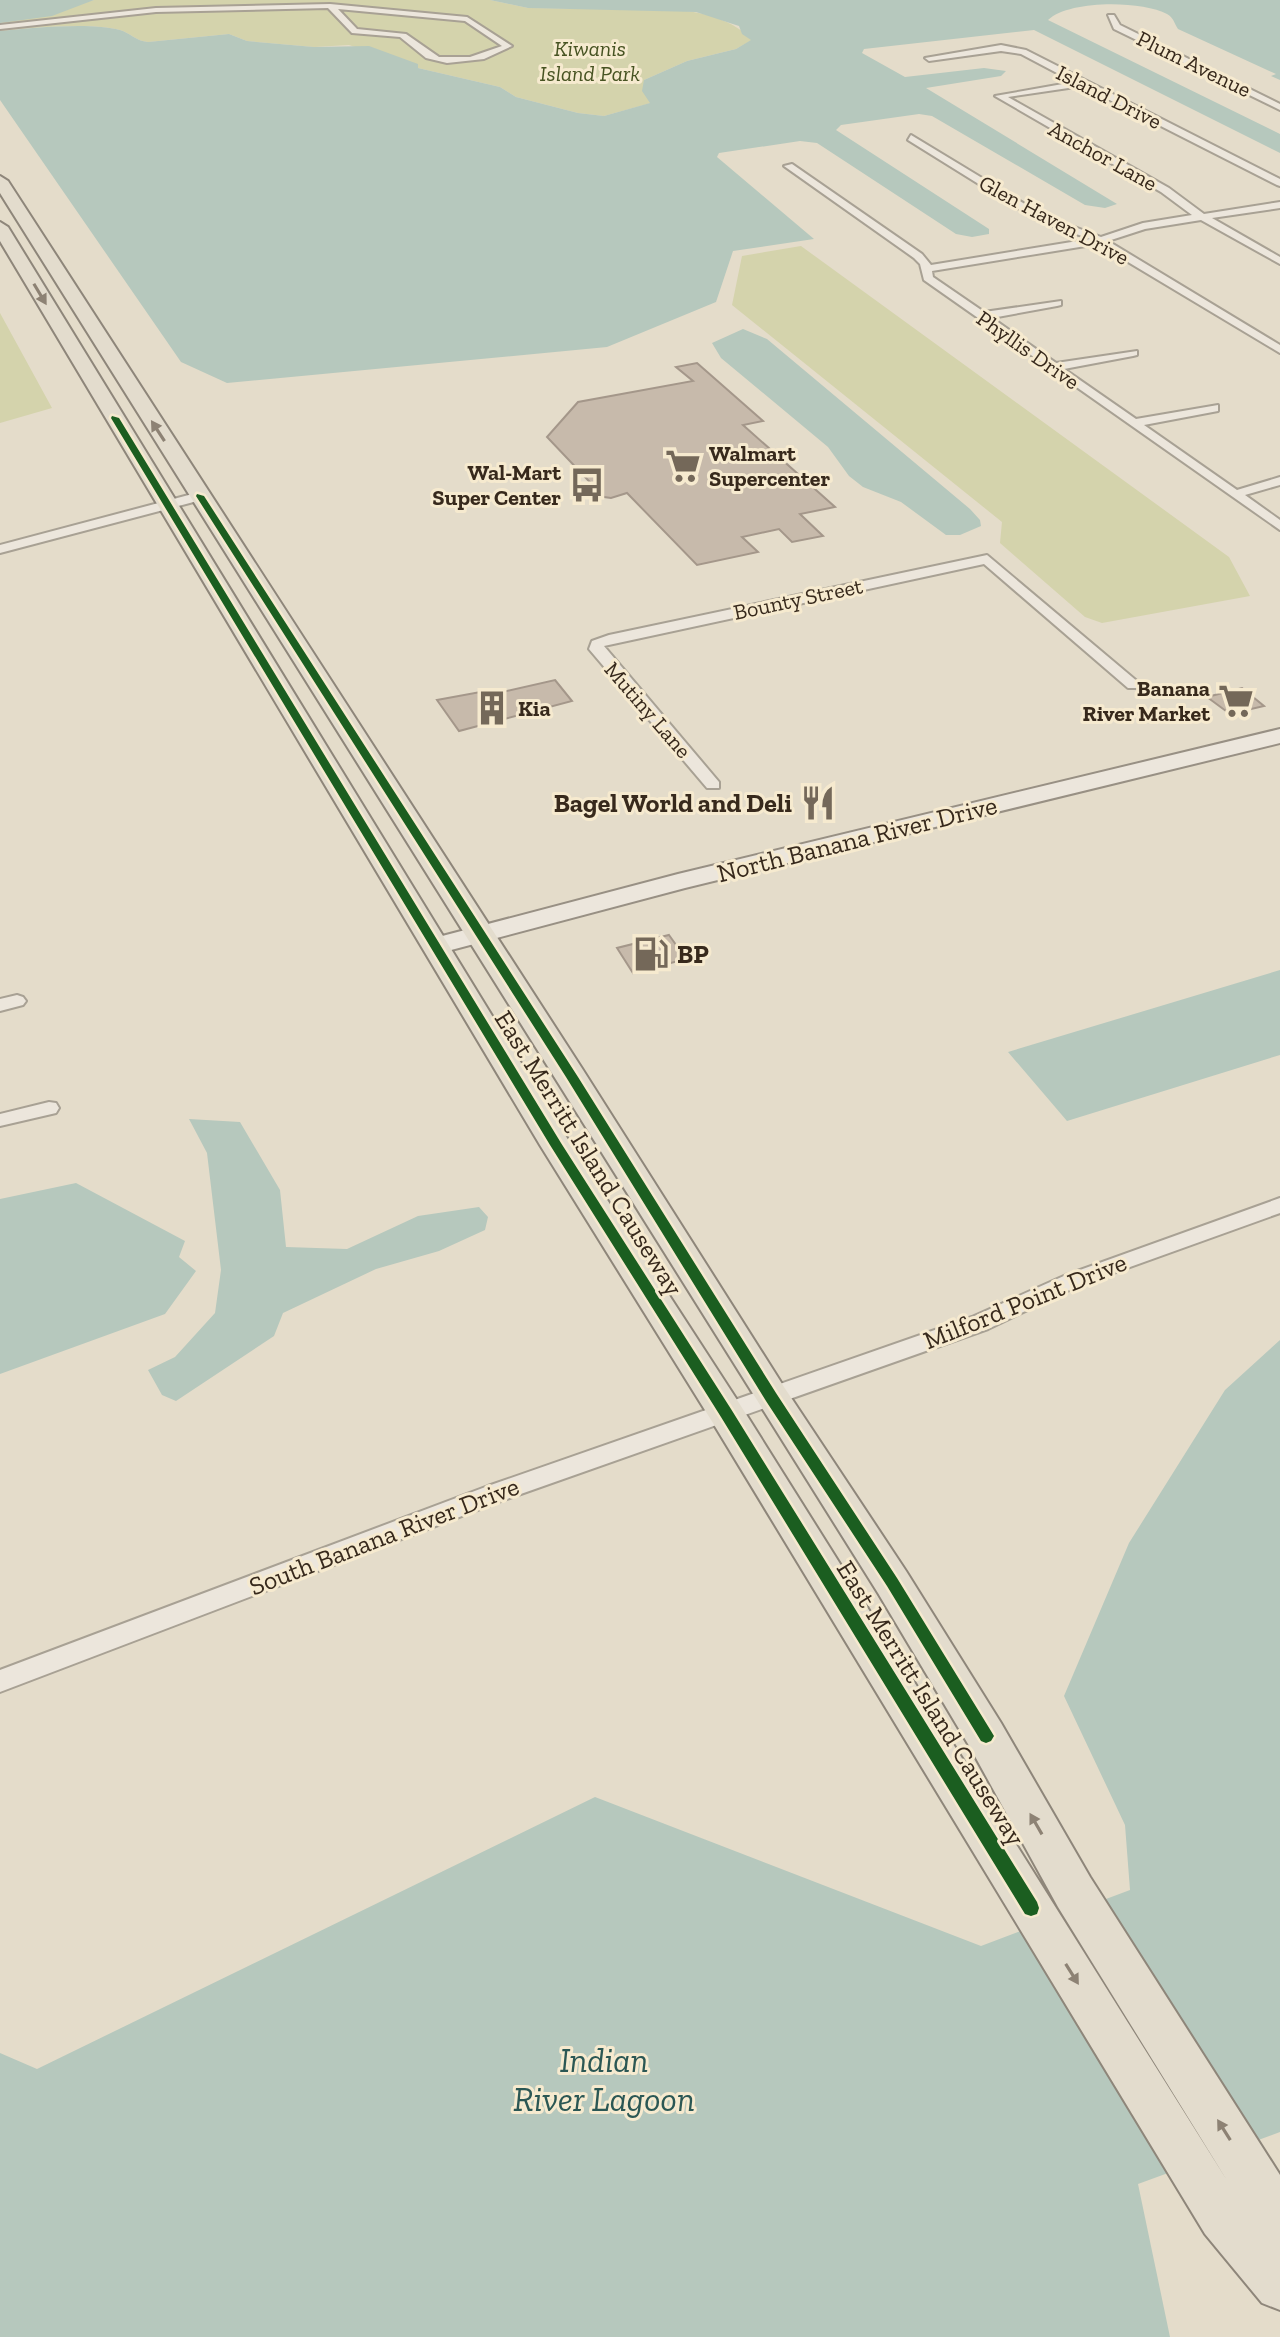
<svg xmlns="http://www.w3.org/2000/svg" width="1280" height="2337" viewBox="0 0 1280 2337" font-family="'Zilla Slab',serif">
<rect width="100%" height="100%" fill="#e4dcca"/>
<path fill="#d4d3ac" d="M94,0H490L528,8L677,10C703,12 734,20 752,40L736,49L687,61L644,80L651,103L604,116L578,113L516,97L500,87L418,68L349,45L314,47L247,41L229,34L148,42C136,41 130,33 120,30C91,22 31,28 0,31V23Z
M801,246L1229,557L1250,596L1102,623L1085,617L1000,543L1002,522L732,305L742,256Z
M0,313L52,408L0,423Z"/>
<path fill="#b6c8bd" d="M0,0H94L52,16L0,23Z
M490,0H1280V80L1271,76L1276,74L1178,29C1174,23 1174,18 1167,14C1141,0 1068,0 1048,20L1280,134V153L1034,30L864,49L862,53L905,77L984,68L1006,71L1001,76L926,88L1117,204L1105,208L1085,205L932,116L919,114L841,125L836,130L989,229V234L972,237L956,234L817,143L800,141L719,153L717,157L814,239L733,251L716,302L607,347L227,383L181,362L0,100V31C31,28 91,22 120,30C130,33 136,41 148,42L229,34L247,41L314,47L369,46L418,64V68L500,87L516,97L578,113L604,116L650,103L642,91L644,80L687,61L736,49L751,40L742,34L739,26L696,12L528,8Z
M743,329L767,339L970,509L980,520L981,526L960,535H946L901,502L863,487L849,476L828,447L721,358L712,343Z
M1280,970V1055L1067,1121L1008,1052Z
M189,1119L240,1122L280,1190L286,1247L347,1249L418,1216L479,1207L488,1217L485,1230L439,1251L376,1269L283,1313L274,1336L176,1401L162,1395L148,1370L175,1357L215,1313L221,1270L207,1153Z
M76,1183L185,1241L179,1257L196,1271L165,1314L0,1374V1199Z
M1280,1340V2132L1138,2184L1170,2337H0V2053L37,2069L595,1797L981,1946L1130,1890L1125,1825L1064,1696L1129,1543L1225,1390Z"/>
<path fill="#c7baab" stroke="#a4978a" stroke-width="2" d="M697,363L763,421L743,425L835,507L800,514L823,536L792,542L779,529L742,537L758,552L697,565L627,493L611,498L604,497L547,437L578,402L693,381L676,367Z
M555,680L572,701L459,731L437,700L491,690L494,694Z
M1242,688L1264,706L1230,714L1207,697Z
M669,935L686,959L633,973L617,948Z"/>
<g fill="none" stroke-linecap="round" stroke-linejoin="round">
<g stroke="#a8a194" stroke-width="4">
<path id="street" d="M330,4L467,17L512,46L484,59L447,63L426,58L400,37L352,33L328,8L156,12L0,29V25L156,8ZM338,9L465,21L502,46L470,57H439L406,34L357,29Z
M1108,15H1114L1120,25L1280,104V110L1114,29Z
M1001,45L1026,50L1280,179V186L1277,185L1082,86L1008,97L1169,188L1204,214L1280,202V208L1212,218L1280,257V264L1201,220L1145,229L1108,241L1280,345V353L1098,244L932,271L933,277L984,312L1061,301V305L1057,306L992,318L1056,363L1137,351V355L1133,356L1064,369L1136,419L1218,405V411L1144,425L1237,490L1280,477V485L1245,495L1280,520V530L924,280L920,264L914,258L784,166L792,164L922,254L931,265L1090,239L1035,219L908,140L911,135L1043,215L1101,237L1143,223L1192,215L1161,192L995,96L1074,82L1021,54L1001,51L929,61L925,58Z
M200,492L205,493V499L0,553V545Z
M987,555L1138,682V688H1128L984,564L604,646L719,782V788H707L589,649L592,641L609,635Z
M17,995L23,997L26,1001L23,1005L0,1011V999Z
M49,1102L56,1103L59,1108L56,1113L0,1126V1114Z
M1280,1198V1213L1080,1285L988,1329L504,1500L0,1692V1670L488,1486L972,1317L1066,1275Z"/>
</g>
<g stroke="#989084" stroke-width="4">
<path id="secondary" d="M1280,729V743L685,888L436,954L427,952L423,946L427,940L678,874Z"/>
</g>
<g stroke="#8e867a" stroke-width="4">
<path id="primary" d="M0,176L8,181L583,1070L784,1387L906,1571L1001,1723L1090,1877L1280,2175V2310L1262,2303L1205,2234L713,1423L540,1145L0,241V222L8,227L567,1138L739,1403L1228,2182L1058,1907L971,1749L878,1593L0,193Z"/>
</g>
<use href="#street" fill="#ece6dc" fill-rule="evenodd"/>
<use href="#secondary" fill="#ece6dc" fill-rule="evenodd"/>
<use href="#primary" fill="#e3dccd" fill-rule="evenodd"/>
<g stroke="#f6eacf" stroke-width="5">
<path id="cycleway" d="M112,416L119,418L561,1143L731,1409L1037,1902L1039,1908L1037,1914L1031,1916L1025,1914L721,1417L550,1145L111,418Z
M197,494L204,496L578,1077L776,1393L897,1578L991,1731L994,1736L991,1741L986,1743L981,1741L887,1586L766,1401L566,1077L196,496Z"/>
</g>
<use href="#cycleway" fill="#1b5e20" fill-rule="evenodd"/>
</g>
<defs><path id="oneway-solid" d="M-6-.8H1V-3.2L6.5 0L1 3.2V.8H-6Z" transform="scale(2)"/></defs>
<g fill="#8d8274">
<use href="#oneway-solid" transform="translate(40 294) rotate(59)"/>
<use href="#oneway-solid" transform="translate(158 431) rotate(-123)"/>
<use href="#oneway-solid" transform="translate(1036 1824) rotate(-120)"/>
<use href="#oneway-solid" transform="translate(1072 1974) rotate(58)"/>
<use href="#oneway-solid" transform="translate(1224 2130) rotate(-122)"/>
</g>
<defs>
<g id="supermarket-bare" transform="scale(2.76)"><path d="M-6-5.5h2.5l.6 2H6L4.5 2H-2.5L-4.4-4H-6ZM-1.5 3.2a1.3 1.3 0 1 0 .1 0ZM3 3.2a1.3 1.3 0 1 0 .1 0Z" fill="#746859" stroke="#f6eacf" stroke-width="2.5" paint-order="stroke"/></g>
<g id="bus-bare" transform="scale(2.76)"><path d="M-5-6H5V4H4V6H2V4H-2V6H-4V4H-5ZM-3.5-4V0h7V-4ZM-3.5 1.2v1.5H-2V1.2ZM2 1.2v1.5H3.5V1.2Z" fill="#746859" stroke="#f6eacf" stroke-width="2.5" paint-order="stroke"/></g>
<g id="building-bare" transform="scale(2.76)"><path d="M-4-6H4V6H1V3H-1V6H-4ZM-2.5-4.3h1.7v1.8h-1.7ZM.8-4.3h1.7v1.8H.8ZM-2.5-1h1.7V.8h-1.7ZM.8-1h1.7V.8H.8Z" fill="#746859" stroke="#f6eacf" stroke-width="2.5" paint-order="stroke"/></g>
<g id="restaurant-bare" transform="scale(2.76)"><path d="M-5-6h1v4h1v-4h1v4h1v-4h1v5L-1.5 .5V6h-2V.5L-5-1ZM5-6V6H3V1.5H1.5Q1.5-4 5-6Z" fill="#746859" stroke="#f6eacf" stroke-width="2.5" paint-order="stroke"/></g>
<g id="fuel-bare" transform="scale(2.76)"><path d="M-5.5-6h7V0h2V4h1.3V-2.5L3-4.5l.8-.8L6-3V5H2.5V1h-1V6h-7ZM-4.2-4.7v3.2H.2V-4.7Z" fill="#746859" stroke="#f6eacf" stroke-width="2.5" paint-order="stroke"/></g>
</defs>
<g fill-rule="evenodd">
<use href="#supermarket-bare" x="683" y="466"/>
<use href="#bus-bare" x="587" y="485"/>
<use href="#supermarket-bare" x="1236" y="701"/>
<use href="#building-bare" x="492" y="708"/>
<use href="#restaurant-bare" x="818" y="803"/>
<use href="#fuel-bare" x="651" y="954"/>
</g>
<g text-anchor="middle" dominant-baseline="central" stroke-width="6" stroke-linejoin="round" paint-order="stroke">
<g font-size="22" font-style="italic" fill="#475322" stroke="#f6eacf">
<text x="590" y="48">Kiwanis<tspan x="590" dy="25">Island Park</tspan></text>
</g>
<g font-size="22" fill="#37291c" stroke="#f6eacf">
<text transform="translate(1194 64) rotate(26)">Plum Avenue</text>
<text transform="translate(1109 97) rotate(27)">Island Drive</text>
<text transform="translate(1103 156) rotate(29)">Anchor Lane</text>
<text transform="translate(1054 220) rotate(28)">Glen Haven Drive</text>
<text transform="translate(1028 350) rotate(35)">Phyllis Drive</text>
<text transform="translate(798 599) rotate(-12)">Bounty Street</text>
<text transform="translate(648 710) rotate(49)">Mutiny Lane</text>
</g>
<g font-size="22" font-weight="bold" fill="#37291c" stroke="#f6eacf" text-anchor="start">
<text x="709" y="453">Walmart<tspan x="709" dy="25">Supercenter</tspan></text>
<text x="561" y="472" text-anchor="end">Wal-Mart<tspan x="561" dy="25">Super Center</tspan></text>
<text x="1210" y="688" text-anchor="end">Banana<tspan x="1210" dy="25">River Market</tspan></text>
<text x="518" y="708">Kia</text>
</g>
<g font-size="26" font-weight="bold" fill="#37291c" stroke="#f6eacf" text-anchor="end">
<text x="792" y="803">Bagel World and Deli</text>
<text x="677" y="954" text-anchor="start">BP</text>
</g>
<g font-size="26" fill="#37291c" stroke="#f6eacf">
<text transform="translate(857 839) rotate(-14)">North Banana River Drive</text>
<text transform="translate(589 1153) rotate(58)">East Merritt Island Causeway</text>
<text transform="translate(1025 1301) rotate(-22)">Milford Point Drive</text>
<text transform="translate(384 1536) rotate(-21)">South Banana River Drive</text>
<text transform="translate(931 1703) rotate(58)">East Merritt Island Causeway</text>
</g>
<g font-size="34" font-style="italic" fill="#2b5754" stroke="#f6eacf">
<text x="604" y="2060">Indian<tspan x="604" dy="39">River Lagoon</tspan></text>
</g>
</g>
</svg>
